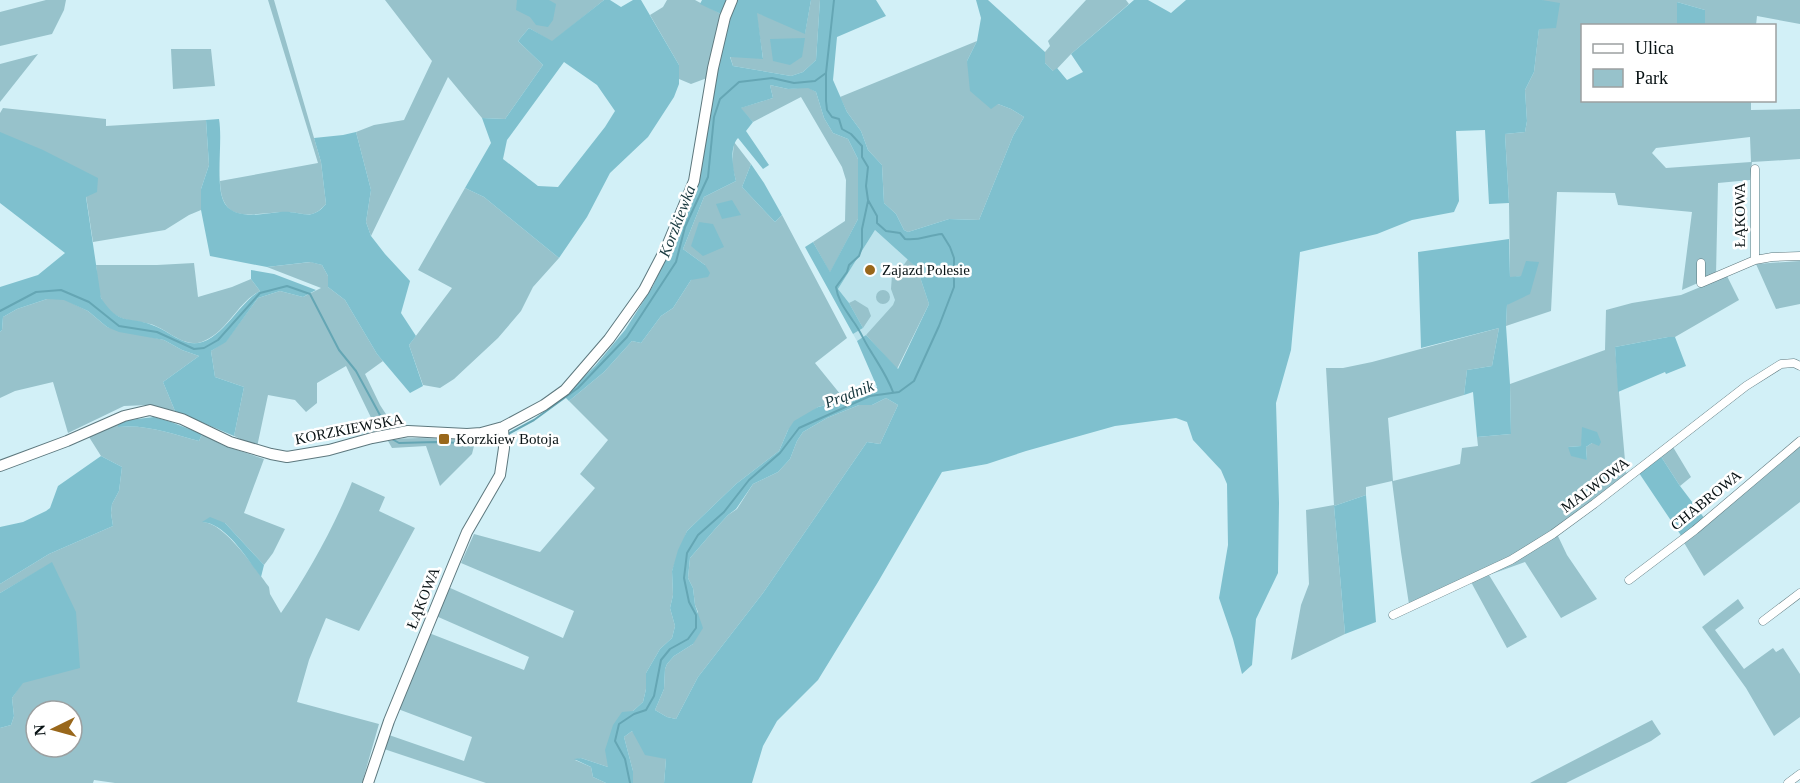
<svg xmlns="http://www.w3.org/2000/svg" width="1800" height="783" viewBox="0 0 1800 783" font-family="Georgia,serif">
<rect width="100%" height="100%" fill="#d2f0f7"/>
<path fill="#bce3ec" d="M875,230L917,268L929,304L866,335L857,341L853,334L863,328L838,289Z"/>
<path fill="#97c2cb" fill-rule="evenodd" d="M46,0H66L64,10L52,34L0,46V12Z
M268,0H274L321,162L326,204C310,222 304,211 283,212C252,213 221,226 220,181L318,163Z
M385,0H604L552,42L529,28L518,41L543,65L505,119L482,118L448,77L371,236L366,222L371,190L356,132L374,125L404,120L432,61Z
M667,0H695L721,14L707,78L691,84L679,79V65L650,15L663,7Z
M811,0H820L816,60L803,72L791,76L733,66L730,56L763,58L756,12L805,33Z
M1086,0H1126L1129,4L1071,54L1054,72L1045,63V52L1050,46L1048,41Z
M1542,0H1800V24L1757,16L1756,25H1705V10L1677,2V25L1582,26V100H1751V110L1800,109V159L1752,162L1750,180L1718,183L1716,275L1682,290L1692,212L1618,205L1615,193L1557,192L1551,311L1506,326L1507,305L1521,276L1510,278L1509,203L1505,134L1525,132L1527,121L1525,90L1534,72L1539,28H1555ZM1750,137L1751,162L1666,168L1652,153L1656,148Z
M977,41L967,61L998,104L1011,109L1024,117L1013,136L979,220L949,219L908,232L904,230L896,214L884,203L882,165L868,150L861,131L847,112L840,97Z
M171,49H211L215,86L173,89Z
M38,54L0,102V64Z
M770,85L788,89L808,87L816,92L824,118L833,133L848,139L858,159V219L830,273L813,242L845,221L846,180L842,167L801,97L753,122L740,108L773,98Z
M3,108L106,119V126L206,120L209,165L201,189V210L189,215L165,230L93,242L86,196L0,133V113Z
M734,142L751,164L742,187L775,222L782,215L847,338L815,363L845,400L818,407L788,430L779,451L736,484L687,531L672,571L673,595L670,608L675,626L672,638L660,649L646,673V689L643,702L633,711L608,767L581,758L575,760L591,767L593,777L606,783H486L384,749L389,735L464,761L472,737L398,709L429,633L524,670L529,657L436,616L448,587L563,638L574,611L461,563L474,534L540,552L595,488L580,474L608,440L569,401L604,372L632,341L641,343L661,316L673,308L691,280L705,265L683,249L704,197L736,181L732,165Z
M465,188L484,197L559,258L533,287L521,311L498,338L454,379L440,388L423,385L409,345L452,288L418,270Z
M908,259L917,268L929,304L897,369L866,335L893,305L895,300L891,289L892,275L895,277Z
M1800,261V304L1776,309L1756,264Z
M311,262L322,265L328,276V287L345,300L377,354L383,361L365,374L380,405L395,428L378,432L346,366L317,383V403L306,412L295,400L268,395L257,447L234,436L244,387L215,377L211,351L226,341L258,298L280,291L303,297L321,288L267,267Z
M194,263L198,297L232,287L251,279L260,291C238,302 229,329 206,340C202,342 197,344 193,343C177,342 165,328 150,324C135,320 120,322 108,309C97,298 98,280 96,265H157Z
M1727,276L1739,300L1675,337H1668L1615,347L1626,472L1631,480L1557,534L1567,555L1597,599L1561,618L1525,562L1489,575L1527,637L1507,648L1471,582L1410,611L1401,552L1392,481L1366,487V495L1334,506L1345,634L1291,660L1301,605L1309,584L1306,510L1334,505L1326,368H1343L1372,362L1499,328L1492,366L1467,370L1464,395L1388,418L1393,481L1460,464L1462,448L1478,446L1477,437L1511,434L1510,384L1605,350L1606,310L1632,303L1681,295ZM1583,438L1592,443L1586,447L1587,460L1568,447L1581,446Z
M876 297a7 7 0 1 1 14 0a7 7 0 1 1-14 0Z
M47,299H64L88,311L107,327L164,340L182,350L199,356L163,382L175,411L148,405L124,406L68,433L53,382L15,391L0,398V332L2,330L3,317L17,309Z
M855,300L868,308L871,316L863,328L849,303Z
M886,398L898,405L880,444L867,442L763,593L698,677L676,719L667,717L655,710L664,689L665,669L667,664L674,656L693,644L698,612L695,605L693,588L688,578L690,558L716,528L728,515L737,509L753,484L778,472L790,459L797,441L803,432L827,418L859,405H872Z
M118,424L119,427C146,424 173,434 199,441L202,434L225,446L264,459L244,513L285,529L273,553L264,565L225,523L203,522C225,523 256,570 269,587L270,594L281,613C308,574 335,525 352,482L385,497L379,511L415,528L359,631L326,618L309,660L297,702L379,724L362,783H115L94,780L93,783H0V728L11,725L14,716L12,698L22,683L52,563L0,593V584L49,554L113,526L111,513L112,504L119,491L122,467L101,456L89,437ZM36,711H72V747H36Z
M498,436L501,445L474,446L472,454L440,486L426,446L392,448L388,441C424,433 462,445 498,436Z
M1800,444V502L1704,576L1683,541Z
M1673,447L1691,477L1680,486L1660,455Z
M1738,599L1744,608L1715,630L1744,669L1773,648L1776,652L1783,648L1800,674V717L1774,736L1746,688L1702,627Z
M1652,720L1661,734L1651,741L1566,783H1530Z
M632,731L666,759L664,783H633V771L624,737Z"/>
<path fill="#7fc0ce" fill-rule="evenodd" d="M517,0H549L556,4L553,20L548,27L536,25L530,17L516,10Z
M604,0H610L621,7L633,0H641L679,65V84L674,97L648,137L610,173L587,217L559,258L484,197L465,188L491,143L482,118L505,119L543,65L518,41L529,28L552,41ZM564,62L597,85L615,111L605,127L558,187L538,186L503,159L507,140Z
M702,0H727L721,14L700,4Z
M735,0H811L805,34L757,13L763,59L730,57L733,66L791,76L803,72L816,60L820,0H876L886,16L837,37L833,80L847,112L861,131L868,150L882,165L884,203L896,214L904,230L908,232L949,219L979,220L1013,136L1024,117L1011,109L998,104L991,109L970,91L967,61L977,41L981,18L976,0H988L1045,52V63L1053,71L1057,68L1067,80L1083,72L1071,54L1134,0H1148L1171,13L1186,0H1542L1560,3L1556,28L1539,29L1534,72L1525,90L1527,121L1525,132L1505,134L1509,203L1489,204L1485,130L1456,131L1459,201L1454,212L1412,220L1377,234L1300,252L1291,350L1276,403L1279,503L1278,573L1256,619L1252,665L1242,674L1233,639L1219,598L1228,545L1227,484L1221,470L1193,440L1187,422L1176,418L1115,426L1026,451L987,464L942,472L878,582L818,680L777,721L763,746L752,783H664L666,759L645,755L632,731L624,737L633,771V783H606L593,777L591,767L574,759L581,758L608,767L605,750L613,725L622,712L633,711L643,702L646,689V673L660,649L672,638L675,626L670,608L673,595L672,571L678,550L687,531L736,484L779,451L788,430L794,421L818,407L845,400L877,387L857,341L866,335L898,369L929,304L917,268L875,230L838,289L849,303L863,328L853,334L805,247L813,242L830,272L858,219V159L848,139L833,133L824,118L816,92L808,88L788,89L770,85L773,98L741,108L753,122L746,131L769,165L763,169L738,138C729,148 733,168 736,181L704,197L683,249L705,265L710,273L708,277L691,280L673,308L661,316L641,343L632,341L604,372L569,401L564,396L595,366L625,330L653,286L694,195L727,20ZM886,398L898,405L880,444L867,442L763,593L698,677L676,719L667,717L655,710L664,689L665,669L667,664L674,656L693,644L703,628L695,605L693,588L688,578L690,558L716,528L728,515L736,509L753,484L778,472L790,459L797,441L803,432L827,418L859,405H872Z
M1677,2L1705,10V25H1677Z
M805,38L802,57L790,65L773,61L770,39Z
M219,119C223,141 215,184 224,202C226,207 232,211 238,213C251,217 267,213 280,212C301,210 310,223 326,204L321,162L314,138L343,135L356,132L371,190L366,222L371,236L385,254L410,281L401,313L416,336L409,345L423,386L410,393L377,354L345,300L328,287V276L322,265L310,262L267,267L210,256L201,210V189L209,165L206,120Z
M0,132L43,150L98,178L97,192L86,197L101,298C120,327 127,315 152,325C164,329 174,338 186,342C217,352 237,303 260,291L251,279V270L274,274L316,290L303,297L280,291L258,298L226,342L211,351L215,377L244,387L234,436L175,411L163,382L199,356L182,350L164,340L119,332L107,327L88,311L64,300L47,299L17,309L3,317L2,330L0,332V287L38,275L65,253L0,203Z
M751,164L764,183L782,215L775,222L742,187Z
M732,200L741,215L722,219L716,204Z
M699,222L713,224L724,247L703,256L691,246Z
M1509,239L1510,277L1521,276L1526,261L1539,262L1530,294L1507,305L1506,326L1510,384L1511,434L1477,437L1473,392L1464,395L1467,370L1492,366L1499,328L1421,348L1418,252Z
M1668,337H1675L1686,366L1666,374L1665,372L1618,392L1615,347Z
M154,417L171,422L202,434L199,441C173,434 146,424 118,427V424L129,420Z
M1582,427L1597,432L1601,442L1599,446L1592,443L1586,447L1587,460L1571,456L1568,447L1581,446Z
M1660,455L1680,486L1705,519L1682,537L1639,473Z
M101,456L122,467L119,491L112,504L111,513L113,526L49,554L0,584V527L23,522L46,511L50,508L58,486Z
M1366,495L1376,622L1345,634L1334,506Z
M210,517L225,523L264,565L261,577C247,559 226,523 202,522Z
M52,562L76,612L80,668L23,683L12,698L14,716L11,725L0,728V593Z"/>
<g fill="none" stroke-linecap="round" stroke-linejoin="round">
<path stroke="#65a6b4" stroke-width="2" d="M868,201L862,229V247L859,256L849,265L847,272L836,287C838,301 846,310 853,321C860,330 864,341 870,350C879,365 887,376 893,392
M0,311L36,292L61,290L89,302L119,326L157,332L194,349L204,348L218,340L260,293L287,286L310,294L339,350L356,371L387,428
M508,434L534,420L578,388L627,337L676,262L685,227L708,177L714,117L720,99L739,82L772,78L794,83L815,81L826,73
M392,439L399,443L436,442L485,444L498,440
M630,783L625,759L615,741L619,724L634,714L646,710L654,696L661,660L670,649L688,639L696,628V615L689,602L684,578L687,553L698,535L724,512L749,480L780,453L799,428L870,396L899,392L914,381L939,326L954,287V258L950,247L942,234C928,235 920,241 905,239L900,233L886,231L877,223V216L868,200L866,186L868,167L862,157V146L851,134L842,129L839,119L832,117L827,110L826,101V73L834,0"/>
<g stroke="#5d787e" stroke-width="9">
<path id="street" d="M1755,169V260
M1701,263V283L1755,260L1772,257L1800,256
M1629,580L1695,530L1800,441
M1393,615L1511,560L1553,534L1594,504L1746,386L1781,364L1794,363L1800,366
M1763,621L1800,593
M1788,783L1800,774"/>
</g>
<g stroke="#5d787e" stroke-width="12">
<path id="secondary" d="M0,466L67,441L124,416L150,410L182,419L230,442L271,454L287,457L329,450L372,438L408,431L467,434L481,433L503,427L544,405L565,390L609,339L644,290L667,246L694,181L713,68L725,17L732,0
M368,783L389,721L454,563L467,532L500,475L504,448L503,427"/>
</g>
<use href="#street" stroke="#fff" stroke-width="8"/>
<use href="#secondary" stroke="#fff" stroke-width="10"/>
</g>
<g fill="#99671b" stroke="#fff" stroke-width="2">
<circle cx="870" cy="270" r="6"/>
<rect x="438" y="433" width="12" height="12" rx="3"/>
</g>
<g text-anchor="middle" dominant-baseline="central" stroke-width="5" stroke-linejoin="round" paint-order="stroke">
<g font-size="15" fill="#081214" stroke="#fff">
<text transform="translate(1740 215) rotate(-90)">ŁĄKOWA</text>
<text transform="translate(349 429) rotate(-11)">KORZKIEWSKA</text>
<text transform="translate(1595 485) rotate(-37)">MALWOWA</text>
<text transform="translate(1706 500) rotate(-39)">CHABROWA</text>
<text transform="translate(423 598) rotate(-68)">ŁĄKOWA</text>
</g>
<g font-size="15" fill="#081214" stroke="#fff" text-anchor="start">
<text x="882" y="270">Zajazd Polesie</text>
<text x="456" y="439">Korzkiew Botoja</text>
</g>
<g font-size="16" font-style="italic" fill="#17383e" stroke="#fff">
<text transform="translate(677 221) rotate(-69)">Korzkiewka</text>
<text transform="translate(849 394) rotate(-21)">Prądnik</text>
</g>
</g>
<rect x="1581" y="24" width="195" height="78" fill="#ffffff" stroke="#9ca0a1" stroke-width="1.5"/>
<rect x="1593" y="44" width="30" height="9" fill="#ffffff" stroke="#9ca0a1" stroke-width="1.5"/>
<text x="1635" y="54" font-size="18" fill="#081214">Ulica</text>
<rect x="1593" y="69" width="30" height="18" fill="#97c2cb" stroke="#9ca0a1" stroke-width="1.5"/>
<text x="1635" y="84" font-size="18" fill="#081214">Park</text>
<g transform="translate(54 729) rotate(265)"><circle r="28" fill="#ffffff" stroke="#9ca0a1" stroke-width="1.5"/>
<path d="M0-4.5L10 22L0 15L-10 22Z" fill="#99671b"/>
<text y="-9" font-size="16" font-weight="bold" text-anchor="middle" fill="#081214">N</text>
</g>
</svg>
